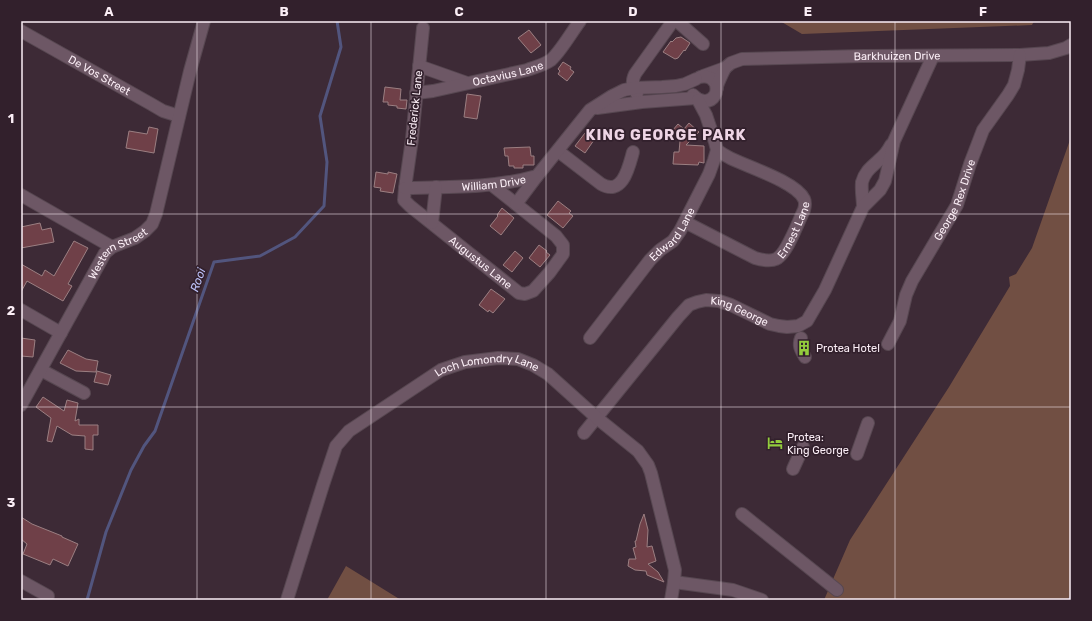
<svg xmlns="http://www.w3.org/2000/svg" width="1092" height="621" viewBox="0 0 1092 621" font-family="Rubik,sans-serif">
<rect width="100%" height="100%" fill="#3d2a36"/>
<path fill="#714f43" d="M780,21H1034L1032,25L802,34Z
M1071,137V600H824L850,540L949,387L1010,286L1009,277L1016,274L1032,248Z
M346,566L401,600H327Z"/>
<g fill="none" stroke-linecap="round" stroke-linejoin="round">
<path stroke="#52557e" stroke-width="3" d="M87,600L106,532L131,470L144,446L155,431L214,262L260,256L295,237L324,206L327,162L320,116L341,47L337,21
M1069,600L1071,597"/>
</g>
<path fill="#6f4048" stroke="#9b7f82" d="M529,30L541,45L531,53L518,38Z
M681,37L690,43L685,51L684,50L678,58L675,59L663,52L671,41L672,42L676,38Z
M563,62L571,67L570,69L574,72L567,81L558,74L560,71L558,69Z
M385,87L401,89L400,100H407L406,109L397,108V106L388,105V102H383Z
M467,94L481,96L477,119L464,117Z
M689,123L699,132L686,145L704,146V163L699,162L698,165L673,164L674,152H679L680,141L676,138L678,136L672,131L678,124L684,129Z
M149,127L158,129L154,153L126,148L129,131L147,134Z
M585,133L594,140L585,153L575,146Z
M530,147L531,156H534V165H523V168H514V166H509L508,156H505L504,148Z
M376,172L388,174V172L397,174L393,193L380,191L381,188L374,187Z
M558,201L571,211L569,213L573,216L563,228L547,215Z
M502,208L514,218L501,235L490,226L498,216L497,215Z
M40,223L42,230L51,228L54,242L21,248V227Z
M74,241L88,248L68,284L72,286L63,301L27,281L21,292V264L42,276L45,270L54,276Z
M539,245L547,251L546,252L550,255L540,267L529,258Z
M515,251L523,258L512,272L503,265Z
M491,289L505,299L493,313L489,310L488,312L479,305Z
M21,338L35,340L33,357L21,356Z
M68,350L86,359L98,361L96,372L76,371L60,363Z
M97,371L111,375L108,385L94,382Z
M43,397L64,411L67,400L78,403L75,421L79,419V425H98V435H93V450L85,449V436L72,435L57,426L52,442L47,441L51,418L36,407Z
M644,514L648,530L647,547L652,546L656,561L648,564L658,572L664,582L647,575L646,571L635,570L628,566L629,559H636L633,548L636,547L635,541H636L640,524Z
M21,517L32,524L62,536V537L78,544L68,566L53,559L50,565L23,554L27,544L21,539Z"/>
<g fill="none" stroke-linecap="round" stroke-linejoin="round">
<g stroke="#574751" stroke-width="14">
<g id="minor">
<path d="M677,21L703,44"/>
<path id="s1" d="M423,28L412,139L405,188L404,200L410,206L519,293L525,294L533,291L550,272L563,254V245L556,236L492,185"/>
<path id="s2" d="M21,31L151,104L163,111L179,116"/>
<path d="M419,66L467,83"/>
<path id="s3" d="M703,76L725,68L731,63L742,59L863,56L1020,55L1049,53L1066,48L1071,45"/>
<path d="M700,77C709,75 715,79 717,88"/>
<path id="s4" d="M416,93L433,91L527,70C535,67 544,65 551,60C561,51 571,33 580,21"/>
<path d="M637,94C633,87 631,82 635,74L673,21"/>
<path d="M693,95C699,102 710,104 715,95C717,92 716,89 717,86C719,80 722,74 725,68"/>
<path d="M597,108L642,102L696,98"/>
<path d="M558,151L601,184C623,197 629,166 633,152"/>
<path id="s5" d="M405,188C448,187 495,188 537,176L590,110L612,96L624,90L634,88L662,87L676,86L685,84L696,79"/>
<path d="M21,195L112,247"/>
<path d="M516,204L537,176"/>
<path d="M863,207C863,199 861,190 862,182C865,171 872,167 879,160C884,156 888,151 891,145"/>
<path id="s6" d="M685,222L755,258C762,260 770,262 776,259C787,254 798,222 804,210C805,206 806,203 804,199C796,182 748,167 730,158C726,156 721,153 717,150"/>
<path d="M432,223L436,187"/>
<path d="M21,310L61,333"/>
<path id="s7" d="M590,338L650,260L660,250L673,241L680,231L709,174L714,160L717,150L715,142L706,115L698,100"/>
<path d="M801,338C798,346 801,350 805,357"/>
<path id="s8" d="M888,344L900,321L906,295L912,281L957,205L970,164L983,130L1008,95L1014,85L1018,70L1020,55"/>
<path d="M41,370L84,393"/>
<path id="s9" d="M21,405L105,253L112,247L135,238L145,231L152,224L156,214L190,71L204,21"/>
<path id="s10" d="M584,433L678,317L689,305L697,302L706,300L719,301L731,305L770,324L779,326L787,327L798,326L807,321L825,290L863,207L880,190L885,181L894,141L933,56"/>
<path d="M857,454L868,423"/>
<path d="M793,469L803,447"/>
<path d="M742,514L837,590"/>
<path d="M21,581L48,596"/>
<path d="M674,582L733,590L762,600"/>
<path id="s11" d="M287,600L323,485L336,446L349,431L441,370L465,362L498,358L518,359L533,365L548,374L597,418L638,451L648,465L651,473L675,570L674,582L671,600"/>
</g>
</g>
<use href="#minor" stroke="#6d5765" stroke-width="12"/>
</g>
<path fill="none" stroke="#fbeef6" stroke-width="1" stroke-opacity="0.55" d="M197,21V600M371,21V600M546,21V600M721,21V600M895,21V600M21,214H1071M21,407H1071"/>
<defs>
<g id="building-bare" transform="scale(1.2)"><path d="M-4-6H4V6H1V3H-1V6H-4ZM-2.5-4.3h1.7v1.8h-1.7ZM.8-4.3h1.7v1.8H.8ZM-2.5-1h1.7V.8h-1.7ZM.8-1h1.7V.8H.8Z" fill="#93cc3d" stroke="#32202c" stroke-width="2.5" paint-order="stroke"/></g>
<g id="hotel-bare" transform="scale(1.2)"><path d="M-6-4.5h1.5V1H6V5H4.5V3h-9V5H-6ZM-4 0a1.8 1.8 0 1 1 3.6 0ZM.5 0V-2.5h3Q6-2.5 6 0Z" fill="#93cc3d" stroke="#32202c" stroke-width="2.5" paint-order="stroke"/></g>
</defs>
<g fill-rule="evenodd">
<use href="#building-bare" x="804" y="348"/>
<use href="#hotel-bare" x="775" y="443"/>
</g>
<g text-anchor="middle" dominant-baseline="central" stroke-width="3.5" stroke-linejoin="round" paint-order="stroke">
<g font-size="11" fill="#fbeef6" stroke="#32202c">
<text stroke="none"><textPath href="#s3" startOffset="198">Barkhuizen Drive</textPath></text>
<text stroke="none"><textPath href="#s4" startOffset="94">Octavius Lane</textPath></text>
<text stroke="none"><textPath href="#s2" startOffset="90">De Vos Street</textPath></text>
<text transform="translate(415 108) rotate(-84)">Frederick Lane</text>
<text stroke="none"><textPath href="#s5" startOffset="89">William Drive</textPath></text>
<text stroke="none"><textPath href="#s8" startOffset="160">George Rex Drive</textPath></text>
<text stroke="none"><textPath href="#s6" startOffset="135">Ernest Lane</textPath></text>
<text stroke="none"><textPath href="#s7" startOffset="133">Edward Lane</textPath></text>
<text stroke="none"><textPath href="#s9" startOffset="183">Western Street</textPath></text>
<text stroke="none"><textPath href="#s1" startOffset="272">Augustus Lane</textPath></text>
<text stroke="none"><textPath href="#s10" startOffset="219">King George</textPath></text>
<text stroke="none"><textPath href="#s11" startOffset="339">Loch Lomondry Lane</textPath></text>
</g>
<g font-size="11" fill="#fbeef6" stroke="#32202c" text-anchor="start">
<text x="816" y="348">Protea Hotel</text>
<text x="787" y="437">Protea:<tspan x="787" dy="13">King George</tspan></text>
</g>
<g font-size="12" font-style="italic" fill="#bfc4fb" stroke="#32202c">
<text transform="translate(198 280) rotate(-71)">Rooi</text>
</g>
<g font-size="15" font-weight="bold" letter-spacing="1" fill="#eed5e5" stroke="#32202c">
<text x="666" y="135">KING GEORGE PARK</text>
</g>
</g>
<rect width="1092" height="621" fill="none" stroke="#32202c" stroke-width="44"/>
<rect x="22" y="22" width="1048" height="577" fill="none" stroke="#fbeef6" stroke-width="1.5"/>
<g font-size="13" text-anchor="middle" font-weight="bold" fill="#fbeef6">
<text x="109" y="16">A</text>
<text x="284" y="16">B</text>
<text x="459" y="16">C</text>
<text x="633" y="16">D</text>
<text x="808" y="16">E</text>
<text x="983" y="16">F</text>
<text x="11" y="123">1</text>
<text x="11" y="315">2</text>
<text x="11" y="507">3</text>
</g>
</svg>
